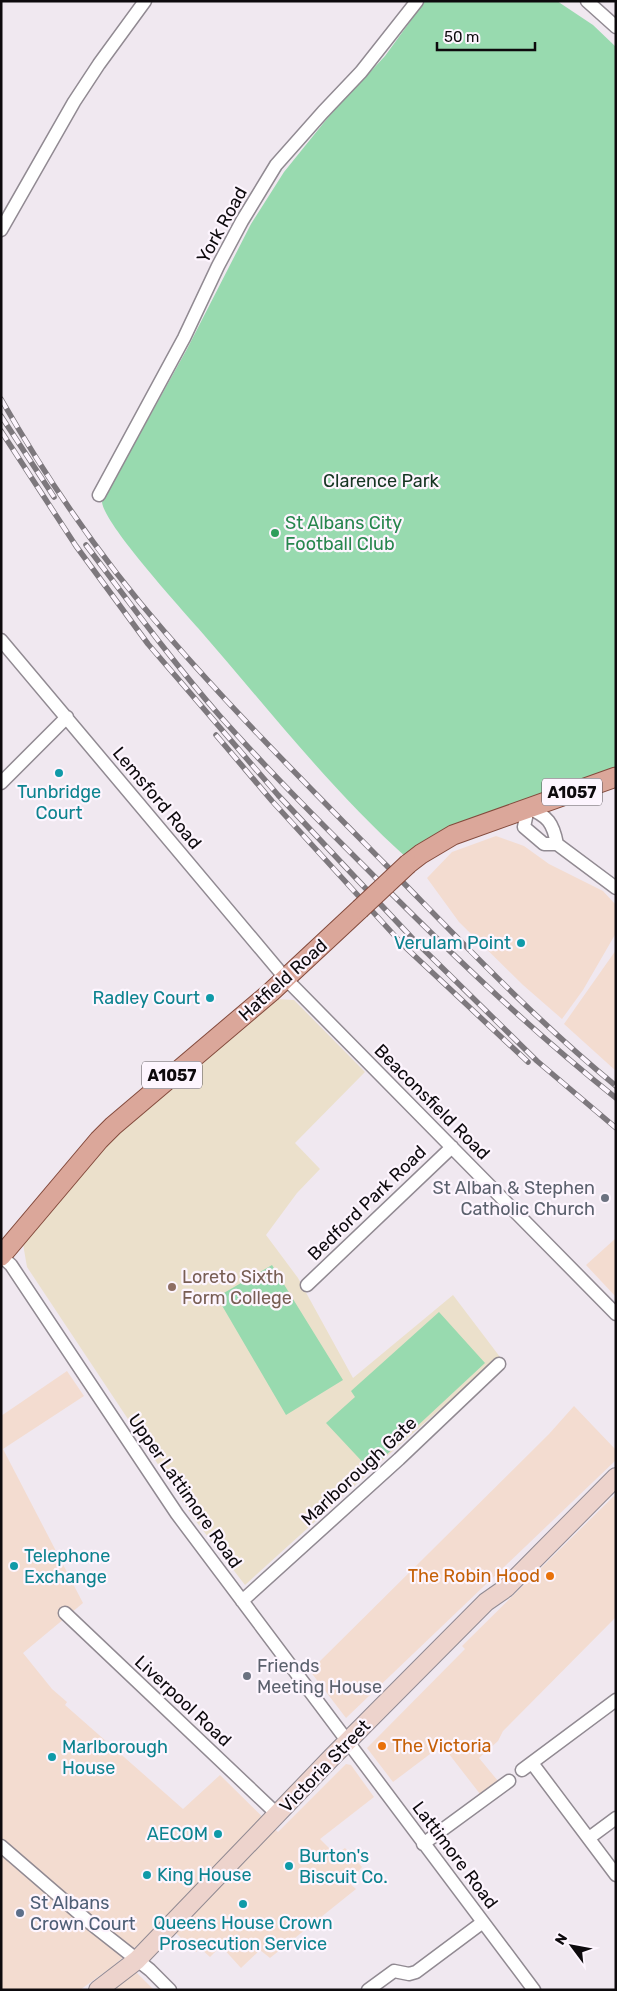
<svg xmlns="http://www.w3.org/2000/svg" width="617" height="1991" viewBox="0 0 617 1991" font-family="Rubik,sans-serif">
<rect width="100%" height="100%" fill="#f0e8f0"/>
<path fill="#f3dcd0" d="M496,836L524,846L549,864L603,891L616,905V933L583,990L562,1019L523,985L459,922L427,878L452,852Z
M616,950V1071L564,1024Z
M616,1238V1297L586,1265Z
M67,1371L84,1396L3,1449L83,1603L23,1653L52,1689L67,1702L65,1705L183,1809L220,1775L278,1832L346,1764L351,1765L374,1797L320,1839L336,1855L345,1848L362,1867L349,1883L356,1889L270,1958L260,1950L241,1968L221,1946L210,1957L200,1948L196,1952L162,1920L140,1943L113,1966L80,1990H1V1416Z
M574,1406L616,1450V1460L346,1718L310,1671L549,1434Z
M616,1494V1617L503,1731L498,1741L479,1758L498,1781L480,1794L442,1745L393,1782L367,1748L465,1649L462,1646Z
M136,1972L154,1990H112Z"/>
<path fill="#ebe0cb" d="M276,999L294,1000L365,1072L295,1143L320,1169L297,1193L266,1235L298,1278L353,1378L453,1295L500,1357L395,1449L245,1585L195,1520L27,1267L23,1244L106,1142Z"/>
<path fill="#98daaf" d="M425,1H557L593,25L616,47V769L408,859C331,790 266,706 198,628C180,607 104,524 102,502L187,349L251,224L284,172L330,115L385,56Z
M272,1265L343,1380L286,1415L217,1297Z
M439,1312L485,1363L370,1470L326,1423L355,1397L351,1391Z"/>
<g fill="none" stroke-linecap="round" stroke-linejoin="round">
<g stroke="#918a92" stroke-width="15">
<path id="minor" d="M587,1L616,27
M1,230L74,102L99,64L145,1
M99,495L184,338L218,266L242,221L276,165L323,112L361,72L417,1
M1,640L286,979L616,1314
M1,783L67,717
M557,844C553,823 548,816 528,808L524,827L544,844H557L616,888
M1,1256L11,1265L177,1514L534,1990
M307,1285L452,1147
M242,1601L399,1459L499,1364
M65,1613L278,1815
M532,1763L616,1875
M522,1770L616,1700
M589,1838L616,1818
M423,1844L509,1781
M1,1846L89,1922L150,1970L170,1990
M368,1990L394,1971L409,1974L416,1972L483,1922"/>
</g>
<g stroke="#918a92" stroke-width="20">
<path id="secondary" d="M98,1990L137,1960L332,1757L486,1602L506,1588L616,1477"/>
</g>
<g stroke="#834a3c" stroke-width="21">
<path id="primary" d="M408,864L421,854L453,835L616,777
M1,1256L99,1140L113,1126L271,992L360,909"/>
</g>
<use href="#minor" stroke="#fff" stroke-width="12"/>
<use href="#secondary" stroke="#edd3cc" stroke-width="18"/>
<use href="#primary" stroke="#dba79a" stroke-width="19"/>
<g stroke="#7d787d" stroke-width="5.5">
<path id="rail" d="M1,399C48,481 102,560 164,631C234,712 310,788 385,864C460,940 533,1018 616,1086
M1,416L54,497
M1,431L76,546L148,644L278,795L413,939L537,1061L616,1128
M86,545C129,602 172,661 219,715C266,768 316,818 366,868C446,949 527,1027 616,1098
M216,735L272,801L404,946L528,1062"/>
</g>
<use href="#rail" stroke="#fdf5fe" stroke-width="4" stroke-dasharray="11" stroke-linecap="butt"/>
<g stroke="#834a3c" stroke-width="21" stroke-linecap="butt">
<path id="primary-bridge" d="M360,909L408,864"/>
</g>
<use href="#primary-bridge" stroke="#dba79a" stroke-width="19"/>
</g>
<circle fill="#2e9e5b" stroke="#fdf5fe" stroke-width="2" cx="275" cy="533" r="5"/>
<g fill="#0f9aa8" stroke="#fdf5fe" stroke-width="2">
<circle cx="59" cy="773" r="5"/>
<circle cx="521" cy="943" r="5"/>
<circle cx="210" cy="998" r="5"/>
<circle cx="14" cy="1566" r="5"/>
<circle cx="52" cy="1757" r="5"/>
<circle cx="218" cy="1834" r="5"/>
<circle cx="289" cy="1866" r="5"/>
<circle cx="147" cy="1875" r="5"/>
<circle cx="243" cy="1904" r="5"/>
</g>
<g fill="#6b7280" stroke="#fdf5fe" stroke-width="2">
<circle cx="605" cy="1198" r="5"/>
<circle cx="247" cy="1676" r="5"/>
</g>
<circle fill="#8d6e63" stroke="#fdf5fe" stroke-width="2" cx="172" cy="1287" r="5"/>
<g fill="#e8710a" stroke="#fdf5fe" stroke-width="2">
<circle cx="550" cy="1576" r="5"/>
<circle cx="382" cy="1746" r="5"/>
</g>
<circle fill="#5c6f8a" stroke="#fdf5fe" stroke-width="2" cx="20" cy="1913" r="5"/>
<g text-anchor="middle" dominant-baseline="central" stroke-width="4.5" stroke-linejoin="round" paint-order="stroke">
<g fill="#fdf5fe" stroke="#555055" stroke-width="1">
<rect x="542" y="778.5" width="60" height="27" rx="4"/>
<rect x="142" y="1061.5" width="60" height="27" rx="4"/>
</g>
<g font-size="16" font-weight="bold" fill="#0d0a0d">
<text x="572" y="792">A1057</text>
<text x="172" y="1075">A1057</text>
</g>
<g font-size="18" fill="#0d0a0d" stroke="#fdf5fe">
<text transform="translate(222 225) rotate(-61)">York Road</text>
<text transform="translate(157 798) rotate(50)">Lemsford Road</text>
<text transform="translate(283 980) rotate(-42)">Hatfield Road</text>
<text transform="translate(432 1102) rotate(45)">Beaconsfield Road</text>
<text transform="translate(367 1203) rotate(-44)">Bedford Park Road</text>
<text transform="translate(359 1471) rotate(-43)">Marlborough Gate</text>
<text transform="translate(185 1491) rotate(55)">Upper Lattimore Road</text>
<text transform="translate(183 1701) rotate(43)">Liverpool Road</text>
<text transform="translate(325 1766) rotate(-46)">Victoria Street</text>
<text transform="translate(455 1855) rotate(53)">Lattimore Road</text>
</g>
<g font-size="18" fill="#143521" stroke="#fdf5fe">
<text x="381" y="481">Clarence Park</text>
</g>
<g font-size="18" fill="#27864d" stroke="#fdf5fe" text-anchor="start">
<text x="285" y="523">St Albans City<tspan x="285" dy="21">Football Club</tspan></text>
</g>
<g font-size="18" fill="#0d838f" stroke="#fdf5fe" text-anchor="start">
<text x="59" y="792" text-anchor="middle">Tunbridge<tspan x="59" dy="21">Court</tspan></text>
<text x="511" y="943" text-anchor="end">Verulam Point</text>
<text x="200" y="998" text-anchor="end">Radley Court</text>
<text x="24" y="1556">Telephone<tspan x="24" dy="21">Exchange</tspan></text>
<text x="62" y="1747">Marlborough<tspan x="62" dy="21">House</tspan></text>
<text x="208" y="1834" text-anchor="end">AECOM</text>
<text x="299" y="1856">Burton's<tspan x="299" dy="21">Biscuit Co.</tspan></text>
<text x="157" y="1875">King House</text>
<text x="243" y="1923" text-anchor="middle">Queens House Crown<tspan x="243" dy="21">Prosecution Service</tspan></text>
</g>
<g font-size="18" fill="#5b616d" stroke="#fdf5fe" text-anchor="end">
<text x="595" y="1188">St Alban &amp; Stephen<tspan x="595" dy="21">Catholic Church</tspan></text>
<text x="257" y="1666" text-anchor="start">Friends<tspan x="257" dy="21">Meeting House</tspan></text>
</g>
<g font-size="18" fill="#785e54" stroke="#fdf5fe" text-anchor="start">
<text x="182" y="1277">Loreto Sixth<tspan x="182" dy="21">Form College</tspan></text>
</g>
<g font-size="18" fill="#c56008" stroke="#fdf5fe" text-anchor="end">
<text x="540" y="1576">The Robin Hood</text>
<text x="392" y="1746" text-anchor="start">The Victoria</text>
</g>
<g font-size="18" fill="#4e5e75" stroke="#fdf5fe" text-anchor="start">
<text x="30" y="1903">St Albans<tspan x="30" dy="21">Crown Court</tspan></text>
</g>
</g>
<rect width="617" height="1991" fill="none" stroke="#0d0a0d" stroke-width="5"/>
<g transform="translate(572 1946) rotate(302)" stroke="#fdf5fe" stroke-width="4" paint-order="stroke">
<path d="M0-4L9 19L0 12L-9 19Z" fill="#0d0a0d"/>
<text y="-8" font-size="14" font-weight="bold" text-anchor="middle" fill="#0d0a0d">N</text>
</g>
<path d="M437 42v8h98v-8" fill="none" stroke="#0d0a0d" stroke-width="2.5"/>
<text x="444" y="42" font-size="15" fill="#0d0a0d" stroke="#fdf5fe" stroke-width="4" paint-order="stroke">50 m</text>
</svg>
